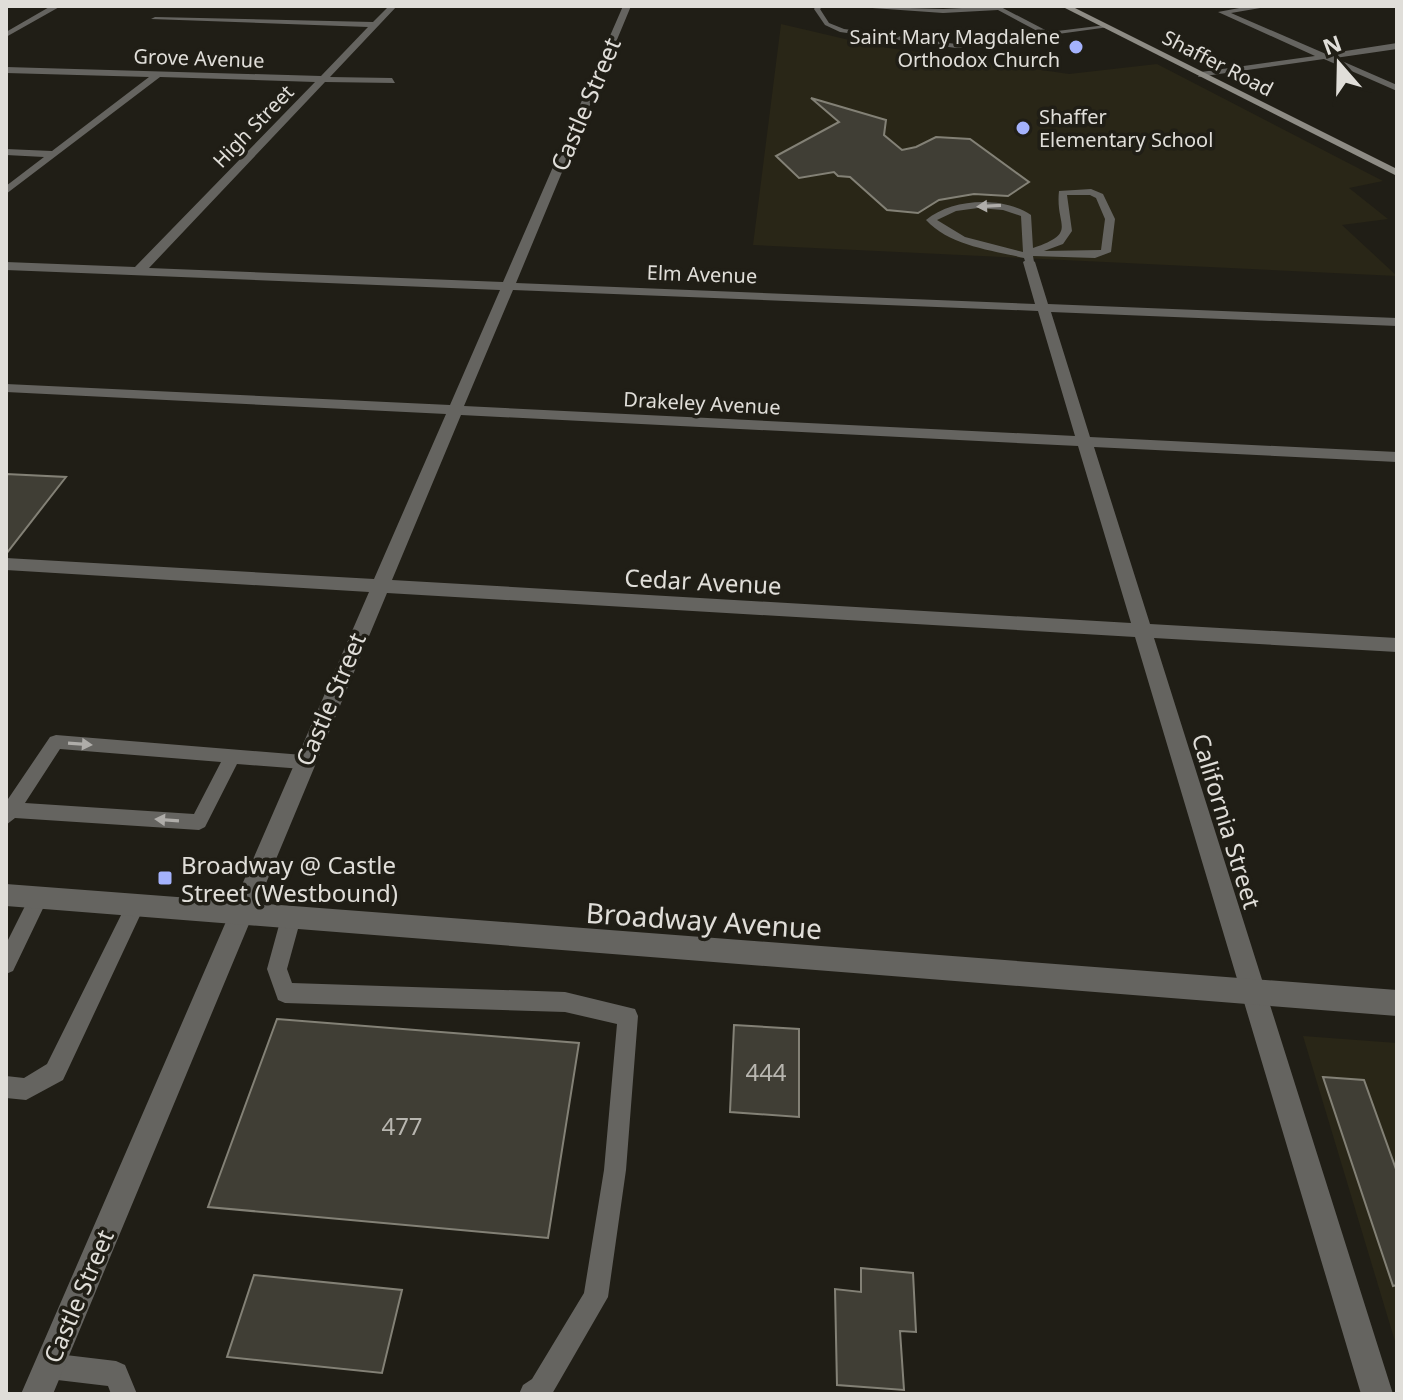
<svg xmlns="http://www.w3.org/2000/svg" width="1403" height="1400" viewBox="0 0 1403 1400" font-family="'Noto Sans',sans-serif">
<rect width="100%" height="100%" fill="#201e16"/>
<path fill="#292617" d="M781,24L875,46L1069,74L1157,64L1383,181L1349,188L1388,219L1342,225L1397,276L753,245Z
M1303,1036L1397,1043V1348Z"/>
<path fill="#403e35" stroke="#838176" stroke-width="2" d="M811,98L886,120L884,135L902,150L916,147L936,137L970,139L1029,182L1008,196L974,194L939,200L918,213L887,210L850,177L838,176L834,172L799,178L776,156L839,122Z
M6,474L66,477L6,554Z
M277,1019L579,1043L548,1238L208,1207Z
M734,1025L799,1029V1117L730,1112Z
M1323,1077L1364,1080L1397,1172V1285L1393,1286Z
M861,1268L913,1273L916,1332L900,1331L904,1390L837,1385L835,1289L861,1292Z
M254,1275L402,1290L382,1373L227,1357Z"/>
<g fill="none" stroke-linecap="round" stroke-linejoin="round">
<path fill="#656460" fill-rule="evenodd" d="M816,6H823L820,9L829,23L844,29L956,44L1041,33L998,10L943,13L844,6L943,9L999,6L1049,32L1106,25L1109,27L956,48L840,32L825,25L814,9Z
M1091,189L1103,194L1115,219L1111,252L1095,258L1033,256L1034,262L1029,265L1026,264L1024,258C991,250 950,246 926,220C952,198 1003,196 1031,215L1033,248C1079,232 1055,227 1059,191ZM1067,195H1090L1096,198L1105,219L1101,250L1044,251L1063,244L1072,231ZM978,208L1003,210L1021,216L1023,252L965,237L937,220L956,211Z
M56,735L303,755L309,757L311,762L309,767L303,769L237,764L205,827L199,830L15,818L6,825V802L50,737ZM60,749L221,762L194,814L25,803Z
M39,889L46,892L48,898L13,971L6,974V944L32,892Z
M136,896L143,899L145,905L63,1080L26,1100L6,1098V1076L24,1078L47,1064L129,899Z
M291,909L298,912L301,918L287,969L292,983L565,992L635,1009L638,1016L626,1170L608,1297L552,1394H519L523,1385L532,1379L584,1293L604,1170L617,1024L565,1012L285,1003L278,1000L267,969L281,918L284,912Z
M49,1353L116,1361L125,1365L137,1394H111L108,1386L49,1379L40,1375L36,1366L40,1357Z"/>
<path fill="#656460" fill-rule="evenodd" d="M51,6H61L6,37V32Z
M389,6H397L330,77L392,78L395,83L325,82L149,268L503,282L623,6H631L516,283L1035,304L1023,262L1029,258L1035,262L1048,304L1397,318V326L1051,312L1090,437L1397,452V462L1094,447L1150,624L1397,638V652L1154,638L1393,1394H1361L1135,637L387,593L53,1394H21L369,592L6,570V558L374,579L446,414L6,392V384L450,405L500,290L6,270V262L135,267L315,82L160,77L6,194V186L44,157L6,155V149L52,151L149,77L6,73V67L321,76L368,27L151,19L155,17L373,22ZM513,290L1038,311L1075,436L464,406ZM461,415L1078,446L1131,623L392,580Z
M1250,6H1272L1231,13L1326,54L1397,43V49L1335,58L1397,85V91L1324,59L1198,77L1201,72L1315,56L1218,12Z"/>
<path fill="#656460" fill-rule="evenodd" d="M6,884L1397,990V1016L6,906Z"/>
<path fill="#8e8c85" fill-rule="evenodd" d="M1061,6H1071L1397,169V176Z"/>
</g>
<defs><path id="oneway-solid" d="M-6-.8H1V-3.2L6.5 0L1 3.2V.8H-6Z" transform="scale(2)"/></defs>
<g fill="#afada9">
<use href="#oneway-solid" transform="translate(989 206) rotate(177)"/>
<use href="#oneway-solid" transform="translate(80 744) rotate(4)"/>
<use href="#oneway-solid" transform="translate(167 820) rotate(-176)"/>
</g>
<g fill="#a4b2fc" stroke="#201e16" stroke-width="3">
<circle cx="1076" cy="47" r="8"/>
<circle cx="1023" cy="128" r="8"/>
<rect x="157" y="870" width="16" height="16" rx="4"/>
</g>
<g text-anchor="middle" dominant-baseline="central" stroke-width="7" stroke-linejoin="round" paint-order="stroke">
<g font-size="20" fill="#e0ded9" stroke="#201e16" text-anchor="end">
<text x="1060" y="36">Saint Mary Magdalene<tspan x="1060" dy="23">Orthodox Church</tspan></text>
<text x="1039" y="116" text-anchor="start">Shaffer<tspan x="1039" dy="23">Elementary School</tspan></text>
</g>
<g font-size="20" fill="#e0ded9" stroke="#201e16">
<text transform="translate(199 58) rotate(2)">Grove Avenue</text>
<text transform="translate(1218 63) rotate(27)">Shaffer Road</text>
<text transform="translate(253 126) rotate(-46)">High Street</text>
<text transform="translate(702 274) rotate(2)">Elm Avenue</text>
<text transform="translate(702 403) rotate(3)">Drakeley Avenue</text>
</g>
<g font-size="24" fill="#e0ded9" stroke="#201e16">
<text transform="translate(585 104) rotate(-67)">Castle Street</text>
<text transform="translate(703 581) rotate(3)">Cedar Avenue</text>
<text transform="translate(330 699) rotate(-67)">Castle Street</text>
<text transform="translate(1227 821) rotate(73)">California Street</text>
<text transform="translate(78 1296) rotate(-67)">Castle Street</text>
</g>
<g font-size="24" fill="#e0ded9" stroke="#201e16" text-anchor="start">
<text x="181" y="864">Broadway @ Castle<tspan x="181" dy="28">Street (Westbound)</tspan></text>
</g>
<g font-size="24" fill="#b8b6b0">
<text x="766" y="1071">444</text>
<text x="402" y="1125">477</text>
</g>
<g font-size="28" fill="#e0ded9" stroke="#201e16">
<text transform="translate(704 920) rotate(4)">Broadway Avenue</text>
</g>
</g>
<rect width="1403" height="1400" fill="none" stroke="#e0ded9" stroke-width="16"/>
<g transform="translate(1339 64) rotate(340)" stroke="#201e16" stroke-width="6" paint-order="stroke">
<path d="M0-6L14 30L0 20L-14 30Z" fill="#e0ded9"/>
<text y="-12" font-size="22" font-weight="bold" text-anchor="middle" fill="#e0ded9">N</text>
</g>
</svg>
